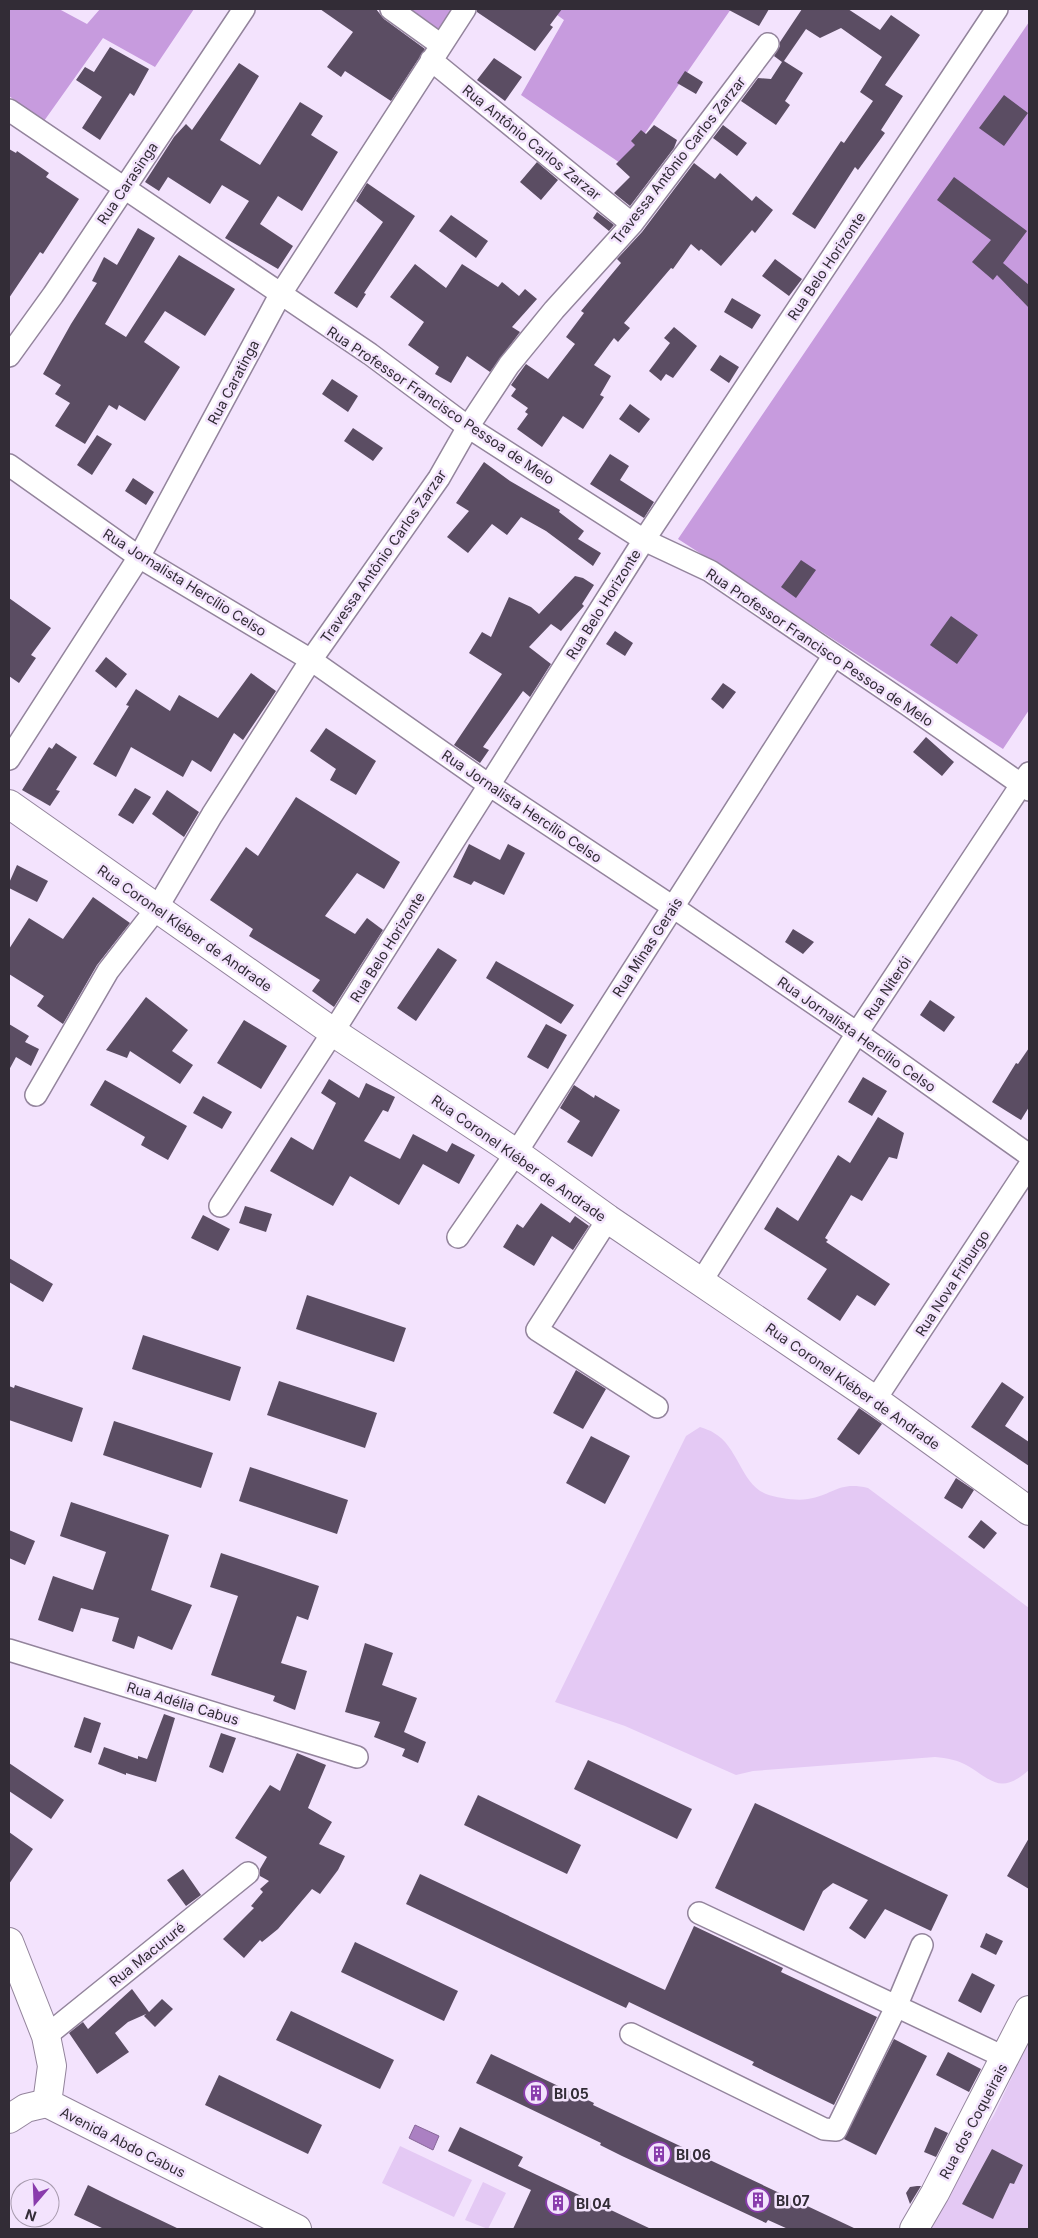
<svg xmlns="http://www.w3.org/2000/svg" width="1038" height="2238" viewBox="0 0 1038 2238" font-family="Inter,sans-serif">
<rect width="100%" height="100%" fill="#f3e3fd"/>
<path fill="#e4c9f4" d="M700,1427C705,1429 710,1430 714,1433C738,1446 741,1484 766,1494C778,1498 796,1501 808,1499C834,1495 838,1481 868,1488L1029,1608V1770C1001,1794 994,1782 968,1766C958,1760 947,1758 935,1757L753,1771L736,1775L625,1726L555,1702L686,1436Z
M1029,2041V2229H920L994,2115Z
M400,2146L472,2180L454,2217L382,2183Z
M483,2182L506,2193L488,2229L465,2220Z"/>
<path fill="#c79bde" d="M9,9H59L87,24L100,9H194L155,67L103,38L44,121L9,96Z
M405,9H454L439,32Z
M549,9H731L623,165L521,95L564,20Z
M1029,22V710L1003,749L678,539Z"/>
<path fill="#ab80c2" stroke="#876798" d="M415,2125L439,2136L433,2150L409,2138Z"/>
<path fill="#5b4d63" d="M320,9H376L384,19L425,49L391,101L345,71L341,77L327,67L353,32Z
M477,9H562L550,25L553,27L535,51L477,12Z
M727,9H769L759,26Z
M802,9H848L880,30L891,15L920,35L885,85L903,96L881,130L885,133L858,170L855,167L815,229L792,214L841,141L844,143L873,101L860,92L882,57L841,28L820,38L806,29L784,61L803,73L785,101L790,105L776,125L741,101L758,78L771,79L782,62L774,56L780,46V42Z
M110,47L149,69L134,96L130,93L100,140L82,128L102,97L76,80L85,67L94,72Z
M494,58L522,77L505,101L477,80Z
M239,63L259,76L220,140L260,165L300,102L323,116L311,135L338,152L302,211L278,196L260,224L293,246L278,269L225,238L249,201L222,185L210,204L168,177L159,191L145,182L174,137L186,124L192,130Z
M685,71L703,82L696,94L677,83Z
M1004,95L1028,113L1004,146L979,128Z
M654,125L677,140L674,148L630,206L614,193L630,177L616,164L635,145L631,141L641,130L646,134Z
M723,125L747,143L737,156L713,138Z
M9,149L16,153L17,151L49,173L46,177L79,199L43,254L40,252L9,298Z
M537,162L558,180L541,200L520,182Z
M694,163L715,179L720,173L752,201L756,196L773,210L755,233L752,230L721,266L701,249L699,251L691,244L673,269L671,268L624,323L630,328L618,342L614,338L594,365L611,376L600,395L604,397L583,429L563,416L542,447L517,429L528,414L525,412L528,408L511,396L516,389L511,385L526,364L548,379L575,344L566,337L584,313L581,311L621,263L617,259L642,232Z
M954,177L1027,231L1003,263L1029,285V308L997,275L993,280L972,262L991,240L937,200Z
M367,183L415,216L364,293L366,294L357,308L334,293L383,222L356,201Z
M597,212L614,225L609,231L593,218Z
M451,215L488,241L476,258L439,231Z
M138,228L155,238L105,324L126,337L179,255L235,289L205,336L165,311L144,342L180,367L145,421L119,405L117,410L109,405L85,444L55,426L70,403L55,394L61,385L43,374L71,324L97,283L92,281L104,257L117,265Z
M775,259L802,279L789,296L762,276Z
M415,264L446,288L462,264L498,287L502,282L519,296L525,289L537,299L512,327L520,332L490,372L467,356L451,383L435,374L439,367L408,345L424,322L390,297Z
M732,298L761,315L752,329L724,312Z
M674,327L697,346L673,378L666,374L661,381L649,371L670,343L664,338Z
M720,355L739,367L729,383L710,370Z
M332,379L358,396L348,412L322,394Z
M630,404L650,419L639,433L619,419Z
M353,428L383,448L373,461L344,441Z
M97,435L112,444L92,475L77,465Z
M610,454L629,466L620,480L654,502L644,518L590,484Z
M484,462L510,481L560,510L559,512L584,531L578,539L601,553L593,566L546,531L521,517L507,535L492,524L468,553L447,537L469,511L456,503Z
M133,478L154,492L146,505L125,491Z
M801,560L816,570L796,598L781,587Z
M575,576L583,578L594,585L582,604L584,606L561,631L551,624L529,647L551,664L530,697L523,691L483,747L489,750L480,763L454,745L502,674L469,653L482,632L491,637L509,597L531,607L539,614Z
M9,598L51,628L31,655L36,658L19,683L9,676Z
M951,616L978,635L957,664L930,645Z
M615,631L633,643L625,656L606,644Z
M106,657L127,674L116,688L95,671Z
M251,673L276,691L243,740L234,733L211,772L192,760L183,777L131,747L116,777L93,764L129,706L126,705L136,689L170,711L179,695L218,718Z
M723,683L736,692L723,709L711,699Z
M326,728L376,761L356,795L330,780L336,769L310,751Z
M926,737L954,762L942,776L913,752Z
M56,743L77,757L56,790L60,791L50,806L22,790L49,747L52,749Z
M135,788L151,797L133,824L118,815Z
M167,790L199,812L184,837L152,814Z
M296,797L400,862L384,889L357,873L325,916L355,934L367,918L383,930L334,1007L312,991L320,980L249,936L253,929L210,900L246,847L258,856Z
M469,844L500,860L508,844L525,853L504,895L474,881L471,885L453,877Z
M17,865L48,881L37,902L9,888V883Z
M93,897L130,923L97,965L63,1024L37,1006L44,996L9,974V949L29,918L63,939Z
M793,929L814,942L803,954L785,942Z
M438,948L457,960L416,1021L397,1008Z
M496,961L574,1005L561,1024L486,978Z
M146,997L188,1030L172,1051L193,1065L180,1084L130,1051L127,1058L106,1050Z
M930,1000L955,1017L944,1032L920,1015Z
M244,1020L287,1046L261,1089L217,1063Z
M9,1024L29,1036L25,1042L39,1049L31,1066L16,1057L9,1070Z
M546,1024L567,1035L548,1069L527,1057Z
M1029,1048V1107L1021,1120L992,1102L1016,1063L1018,1064Z
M863,1077L887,1091L872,1116L848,1102Z
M329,1079L359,1098L366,1083L395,1097L388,1112L383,1110L364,1141L400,1159L413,1134L447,1152L452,1143L475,1155L459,1184L423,1164L399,1205L350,1176L333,1206L270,1171L291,1137L313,1150L336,1103L321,1093Z
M105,1080L187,1126L168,1160L141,1145L145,1137L90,1105Z
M574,1085L594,1098L595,1095L620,1110L592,1157L567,1142L580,1121L560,1108Z
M203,1096L232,1112L222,1129L193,1113Z
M878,1117L904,1133L897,1159L889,1157L862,1201L851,1195L825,1238L828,1240L826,1242L890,1284L875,1306L857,1295L840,1321L807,1299L827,1269L764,1229L777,1207L798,1221L838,1155L850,1163Z
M541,1203L570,1223L575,1216L589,1226L573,1250L552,1236L534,1266L503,1247L517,1224L523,1228Z
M245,1206L272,1214L266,1232L239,1223Z
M203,1215L230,1229L218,1251L191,1238Z
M9,1258L53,1284L43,1302L9,1282Z
M307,1295L406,1328L394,1362L296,1329Z
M143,1335L241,1367L230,1401L132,1369Z
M576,1370L606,1389L583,1429L553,1413Z
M279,1381L377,1413L365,1448L267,1415Z
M1002,1382L1024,1397L1005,1426L1029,1442V1466L971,1427Z
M15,1385L83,1408L72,1442L9,1420V1386L14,1388Z
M859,1408L882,1424L859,1455L837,1439Z
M114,1421L213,1453L201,1488L103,1455Z
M591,1436L630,1456L605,1504L566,1483Z
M250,1467L348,1500L337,1534L239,1501Z
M956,1478L974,1490L962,1509L944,1498Z
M71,1502L169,1535L151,1590L192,1605L172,1650L138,1636L134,1649L112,1641L119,1618L81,1608L73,1632L38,1620L53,1576L93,1590L106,1552L60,1536Z
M981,1520L997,1533L984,1549L968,1537Z
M9,1530L35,1541L25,1565L9,1558Z
M221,1553L319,1586L308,1620L297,1616L281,1663L307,1671L295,1710L273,1701L275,1696L211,1675L238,1596L210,1587Z
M365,1643L393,1653L382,1685L417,1698L404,1732L426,1742L418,1763L402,1756L405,1749L374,1737L380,1722L345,1712Z
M164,1714L175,1718L156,1782L126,1773V1775L98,1764L104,1747L138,1759V1756L147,1759Z
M84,1717L101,1723L91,1753L74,1747Z
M221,1733L236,1738L223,1773L209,1767Z
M297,1753L326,1765L308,1808L332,1822L319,1844L345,1856L338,1870L320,1894L312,1889L278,1929L262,1942L260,1940L244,1958L223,1939L254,1908L251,1906L263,1892L260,1889L269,1881L260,1876V1869L267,1857L235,1838L270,1785L280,1791Z
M588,1760L692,1809L677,1839L574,1789Z
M9,1763L64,1800L51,1819L9,1791Z
M478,1795L581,1845L567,1874L464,1825Z
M755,1803L948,1895L931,1931L885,1909L865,1939L849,1928L868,1900L833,1883L823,1891L804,1931L715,1888Z
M9,1832L33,1849L9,1884Z
M1029,1838V1889L1007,1876Z
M183,1869L201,1895L186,1906L167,1880Z
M420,1874L665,1990L694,1926L783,1968L781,1972L877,2017L834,2105L752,2065L754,2062L629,2002L626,2008L406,1904Z
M986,1933L1003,1941L996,1955L980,1947Z
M355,1942L458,1991L444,2021L341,1972Z
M972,1973L995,1985L981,2013L958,2001Z
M132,1989L149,2012L162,1999L173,2009L155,2027L144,2016L146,2014L128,2022L115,2033L129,2052L97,2074L69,2033L83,2022L88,2029Z
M291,2011L394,2060L380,2089L276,2040Z
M894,2039L927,2056L876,2155L844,2139Z
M948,2052L981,2069L969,2092L936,2075Z
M491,2054L594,2103L593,2105L856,2229H788L768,2220L766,2223L622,2156L600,2145L601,2143L476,2083Z
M219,2075L322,2125L308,2154L205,2105Z
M460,2127L523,2157L518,2166L651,2229H513L531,2190L448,2151Z
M935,2127L948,2133L936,2157L924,2152Z
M992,2149L1023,2165L1014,2184L1010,2183L993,2219L962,2204Z
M88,2185L116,2199L179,2229H104L74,2215Z
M917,2186H921L910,2204L906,2193L910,2187Z"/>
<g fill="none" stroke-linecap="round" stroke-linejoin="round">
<g stroke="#93849c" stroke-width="24">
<path id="minor" d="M391,9L441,45
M431,60L632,224
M9,110L370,354L468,427L644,540L710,571L908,705L1029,790
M9,356L53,295L244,9
M9,465L139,557L311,660L489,785L673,907L857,1033L1029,1155
M9,759L139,557L280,295L465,9
M36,1095L108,971L157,908L212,815L311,660L439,478L468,427L509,365L554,310L632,224L768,44
M220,1206L333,1032L644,540L997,9
M608,1219L537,1330L657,1407
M458,1237L516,1153L834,655
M701,1282L857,1033L1029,773
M875,1400L1029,1166
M9,1650L357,1757
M699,1913L1006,2058
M631,2034L824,2129L836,2130L896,2007L922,1945
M46,2036L248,1873"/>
</g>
<g stroke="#93849c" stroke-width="30">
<path id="tertiary" d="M9,2119L26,2108L47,2103
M914,2229L935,2193L1029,2010"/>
</g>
<g stroke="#93849c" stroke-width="30">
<path id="secondary" d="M9,804L333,1032L516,1153L608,1219L875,1400L1029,1511
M9,1942L46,2036L52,2066L47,2103L297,2229"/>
</g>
<use href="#minor" stroke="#fff" stroke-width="21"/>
<use href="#tertiary" stroke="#fff" stroke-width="28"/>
<use href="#secondary" stroke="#fff" stroke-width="28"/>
</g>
<defs>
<g id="building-ring" transform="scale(1.25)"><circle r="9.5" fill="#f3e3fd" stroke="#893cac" stroke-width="1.5"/><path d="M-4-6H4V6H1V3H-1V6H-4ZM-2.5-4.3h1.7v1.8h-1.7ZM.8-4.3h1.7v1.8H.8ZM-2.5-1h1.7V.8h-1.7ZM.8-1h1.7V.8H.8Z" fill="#893cac"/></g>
</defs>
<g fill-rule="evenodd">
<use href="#building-ring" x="536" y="2093"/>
<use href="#building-ring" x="659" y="2154"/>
<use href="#building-ring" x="758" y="2200"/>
<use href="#building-ring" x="558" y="2203"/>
</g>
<g text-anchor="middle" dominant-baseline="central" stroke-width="5" stroke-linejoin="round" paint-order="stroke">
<g font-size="14" fill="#322c36" stroke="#f3e3fd">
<text transform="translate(532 142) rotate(39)">Rua Antônio Carlos Zarzar</text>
<text transform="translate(678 160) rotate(-52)">Travessa Antônio Carlos Zarzar</text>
<text transform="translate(127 183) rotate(-56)">Rua Carasinga</text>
<text transform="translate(826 266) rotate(-56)">Rua Belo Horizonte</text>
<text transform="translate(233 382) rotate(-62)">Rua Caratinga</text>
<text transform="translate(441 405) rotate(34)">Rua Professor Francisco Pessoa de Melo</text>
<text transform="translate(383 556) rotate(-55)">Travessa Antônio Carlos Zarzar</text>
<text transform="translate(185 582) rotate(32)">Rua Jornalista Hercílio Celso</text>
<text transform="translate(603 604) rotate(-58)">Rua Belo Horizonte</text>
<text transform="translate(820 647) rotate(34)">Rua Professor Francisco Pessoa de Melo</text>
<text transform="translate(522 806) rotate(34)">Rua Jornalista Hercílio Celso</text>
<text transform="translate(185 928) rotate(35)">Rua Coronel Kléber de Andrade</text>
<text transform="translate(387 947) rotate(-58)">Rua Belo Horizonte</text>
<text transform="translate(647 947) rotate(-57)">Rua Minas Gerais</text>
<text transform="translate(887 988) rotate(-56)">Rua Niterói</text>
<text transform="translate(857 1034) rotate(35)">Rua Jornalista Hercílio Celso</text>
<text transform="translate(519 1158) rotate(35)">Rua Coronel Kléber de Andrade</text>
<text transform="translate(952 1283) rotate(-57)">Rua Nova Friburgo</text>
<text transform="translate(853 1386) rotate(35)">Rua Coronel Kléber de Andrade</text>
<text transform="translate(183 1703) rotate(17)">Rua Adélia Cabus</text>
<text transform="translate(147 1954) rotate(-39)">Rua Macururé</text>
<text transform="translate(973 2121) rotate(-62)">Rua dos Coqueirais</text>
<text transform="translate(123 2142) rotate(27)">Avenida Abdo Cabus</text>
</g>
<g font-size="14" font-weight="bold" fill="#322c36" stroke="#f3e3fd" text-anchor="start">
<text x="554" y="2093">Bl 05</text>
<text x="676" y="2154">Bl 06</text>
<text x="776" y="2200">Bl 07</text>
<text x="576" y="2203">Bl 04</text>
</g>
</g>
<rect width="1038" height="2238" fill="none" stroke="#322c36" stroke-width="20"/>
<g transform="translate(35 2203) rotate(199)"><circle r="24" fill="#f3e3fd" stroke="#a69aad"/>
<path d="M0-4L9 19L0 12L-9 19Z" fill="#893cac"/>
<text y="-8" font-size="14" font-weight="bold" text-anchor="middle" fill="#322c36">N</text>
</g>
</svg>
